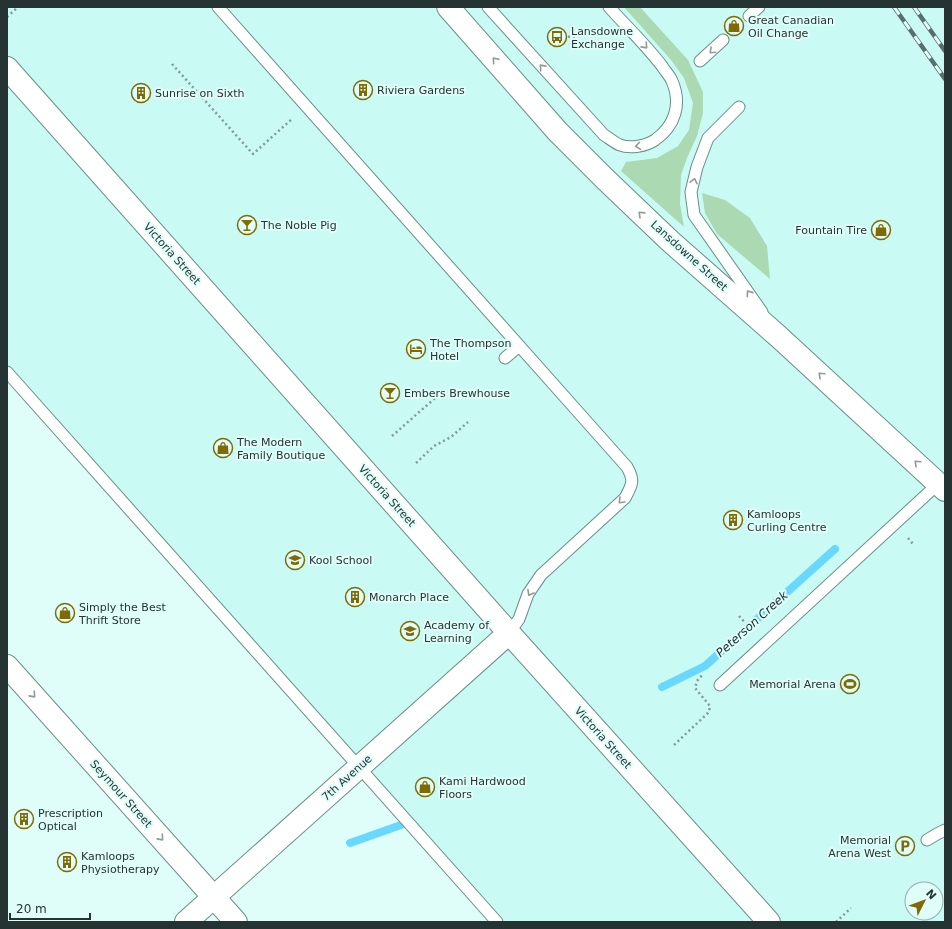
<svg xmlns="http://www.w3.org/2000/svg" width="952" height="929" viewBox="0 0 952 929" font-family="'DejaVu Sans',sans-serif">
<rect width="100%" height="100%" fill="#dffefa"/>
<path fill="#c9fbf4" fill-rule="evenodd" d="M7,7H945V922H497L7,373ZM912,889H936V913H912Z"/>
<path fill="#abd9b2" d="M624,7H640L688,60L703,92V113L697,136L687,158L681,175L680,204L684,227L621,171L626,162L657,158L678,146L689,130L693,103L684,78L671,60Z
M702,193L725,200L750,218L767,246L770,279L717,234L705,213Z"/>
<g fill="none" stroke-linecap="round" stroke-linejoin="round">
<path stroke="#69d8fe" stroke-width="8" d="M662,687L705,666L835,549
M350,843L401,825"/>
<g stroke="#698d88" stroke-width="13">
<path id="lane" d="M218,7L579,413L627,467C635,481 632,485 625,498L541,575L528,594L519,619L509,633
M488,7L604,135C609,138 615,143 620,145C630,149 646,146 655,140C675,126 682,104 672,81C670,76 665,71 662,66C646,45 627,27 609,7
M749,16L759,7
M700,61L723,40
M739,107L708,138L697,167L691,192L694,215L762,312
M505,358L519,346
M7,372L497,922
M720,685L939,483
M927,840L937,834L945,830"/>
</g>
<g stroke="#698d88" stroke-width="24">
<path id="street" d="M186,922L509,633"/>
</g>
<g stroke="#698d88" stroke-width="24">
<path id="secondary" d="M448,7L558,132L605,179L670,241L779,337L945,490
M7,68L509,633L769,922
M7,666L236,922"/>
</g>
<path stroke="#829996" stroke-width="2.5" stroke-dasharray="2 3" stroke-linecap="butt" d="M7,17L18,7
M553,38L590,35
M172,64L253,154L292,119
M392,436L442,392
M416,463L434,446L451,437L468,422
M908,538L913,544
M739,616L752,630
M674,745L709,712L710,706L695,688L697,681L703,674
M836,922L851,908"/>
<use href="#lane" stroke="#fff" stroke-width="11"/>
<use href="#street" stroke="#fff" stroke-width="22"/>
<use href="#secondary" stroke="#fff" stroke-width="22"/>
<g stroke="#5a6e6b" stroke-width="4.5">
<path id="rail" d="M894,7L945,79
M914,7L945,51"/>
</g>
<use href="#rail" stroke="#dffefa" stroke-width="3" stroke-dasharray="9" stroke-linecap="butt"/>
</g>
<defs><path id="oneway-chevron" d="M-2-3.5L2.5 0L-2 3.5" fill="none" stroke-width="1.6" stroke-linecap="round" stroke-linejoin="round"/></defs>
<g stroke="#929a98">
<use href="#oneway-chevron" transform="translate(645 46) rotate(48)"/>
<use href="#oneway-chevron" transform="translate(712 51) rotate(137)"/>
<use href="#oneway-chevron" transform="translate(495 60) rotate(-131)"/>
<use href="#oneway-chevron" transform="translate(542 67) rotate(-132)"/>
<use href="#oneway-chevron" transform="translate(638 146) rotate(172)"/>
<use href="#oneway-chevron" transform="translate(694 181) rotate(-78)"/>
<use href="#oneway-chevron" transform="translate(641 214) rotate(-136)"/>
<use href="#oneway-chevron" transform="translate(749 293) rotate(-125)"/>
<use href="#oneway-chevron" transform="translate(821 375) rotate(-137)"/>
<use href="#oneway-chevron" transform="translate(917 463) rotate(-137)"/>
<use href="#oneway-chevron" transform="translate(621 501) rotate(135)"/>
<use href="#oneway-chevron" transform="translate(530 593) rotate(119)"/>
<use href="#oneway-chevron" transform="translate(33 695) rotate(48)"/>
<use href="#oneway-chevron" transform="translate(161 838) rotate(48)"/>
</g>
<defs>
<g id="shop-ring" transform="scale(1)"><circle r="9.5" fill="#dffefa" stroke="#816a03" stroke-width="1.5"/><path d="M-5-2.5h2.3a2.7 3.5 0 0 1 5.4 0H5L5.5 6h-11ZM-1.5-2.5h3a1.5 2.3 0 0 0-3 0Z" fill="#816a03"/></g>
<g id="bus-ring" transform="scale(1)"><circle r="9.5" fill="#dffefa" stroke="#816a03" stroke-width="1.5"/><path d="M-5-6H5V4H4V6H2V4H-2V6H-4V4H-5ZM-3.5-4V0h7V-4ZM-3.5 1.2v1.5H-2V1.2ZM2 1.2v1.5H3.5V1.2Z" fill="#816a03"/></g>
<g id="building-ring" transform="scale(1)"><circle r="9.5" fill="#dffefa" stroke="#816a03" stroke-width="1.5"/><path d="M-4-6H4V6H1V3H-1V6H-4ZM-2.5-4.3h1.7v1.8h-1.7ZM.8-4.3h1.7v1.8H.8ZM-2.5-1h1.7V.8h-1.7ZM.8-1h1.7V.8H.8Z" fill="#816a03"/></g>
<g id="bar-ring" transform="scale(1)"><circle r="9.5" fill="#dffefa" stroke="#816a03" stroke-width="1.5"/><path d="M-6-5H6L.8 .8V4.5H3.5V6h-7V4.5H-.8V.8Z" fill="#816a03"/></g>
<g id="hotel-ring" transform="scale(1)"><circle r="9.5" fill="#dffefa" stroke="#816a03" stroke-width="1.5"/><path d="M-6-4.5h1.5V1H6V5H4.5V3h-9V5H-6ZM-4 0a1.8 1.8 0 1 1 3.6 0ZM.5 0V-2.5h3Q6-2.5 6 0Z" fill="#816a03"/></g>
<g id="school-ring" transform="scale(1)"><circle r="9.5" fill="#dffefa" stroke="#816a03" stroke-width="1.5"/><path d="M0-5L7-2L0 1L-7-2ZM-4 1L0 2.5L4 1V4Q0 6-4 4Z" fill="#816a03"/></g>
<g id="university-ring" transform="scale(1)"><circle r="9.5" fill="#dffefa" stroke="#816a03" stroke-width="1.5"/><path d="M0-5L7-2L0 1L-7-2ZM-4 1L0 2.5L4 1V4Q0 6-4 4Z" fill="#816a03"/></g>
<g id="stadium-ring" transform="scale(1)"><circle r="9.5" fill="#dffefa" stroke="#816a03" stroke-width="1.5"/><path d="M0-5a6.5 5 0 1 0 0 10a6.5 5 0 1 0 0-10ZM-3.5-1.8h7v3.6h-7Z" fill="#816a03"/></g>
<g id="parking-ring" transform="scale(1)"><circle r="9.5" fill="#dffefa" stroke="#816a03" stroke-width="1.5"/><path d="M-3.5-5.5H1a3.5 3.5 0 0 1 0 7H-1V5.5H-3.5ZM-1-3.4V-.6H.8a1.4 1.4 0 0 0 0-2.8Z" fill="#816a03"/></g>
</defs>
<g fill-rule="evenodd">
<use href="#shop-ring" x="734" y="26"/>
<use href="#bus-ring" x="557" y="37"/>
<use href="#building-ring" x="363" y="90"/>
<use href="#building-ring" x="141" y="93"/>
<use href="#bar-ring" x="247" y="225"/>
<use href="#shop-ring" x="881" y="230"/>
<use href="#hotel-ring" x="416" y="349"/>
<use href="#bar-ring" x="390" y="393"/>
<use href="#shop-ring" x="223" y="448"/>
<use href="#building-ring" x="733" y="520"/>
<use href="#school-ring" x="295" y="560"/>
<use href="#building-ring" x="355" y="597"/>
<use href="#shop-ring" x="65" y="613"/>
<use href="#university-ring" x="410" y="631"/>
<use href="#stadium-ring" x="850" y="684"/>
<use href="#shop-ring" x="425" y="787"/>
<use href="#building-ring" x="24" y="819"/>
<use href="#parking-ring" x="905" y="846"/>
<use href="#building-ring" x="67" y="862"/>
</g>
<g text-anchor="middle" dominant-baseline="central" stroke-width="4" stroke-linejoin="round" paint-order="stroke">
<g font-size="11" fill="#253432" stroke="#dffefa" text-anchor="start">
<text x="748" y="20">Great Canadian<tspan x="748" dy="13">Oil Change</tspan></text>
<text x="571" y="31">Lansdowne<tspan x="571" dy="13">Exchange</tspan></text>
<text x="377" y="90">Riviera Gardens</text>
<text x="155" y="93">Sunrise on Sixth</text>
<text x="261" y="225">The Noble Pig</text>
<text x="867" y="230" text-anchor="end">Fountain Tire</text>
<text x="430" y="343">The Thompson<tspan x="430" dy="13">Hotel</tspan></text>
<text x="404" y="393">Embers Brewhouse</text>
<text x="237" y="442">The Modern<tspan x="237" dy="13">Family Boutique</tspan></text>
<text x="747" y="514">Kamloops<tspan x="747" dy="13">Curling Centre</tspan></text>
<text x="309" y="560">Kool School</text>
<text x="369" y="597">Monarch Place</text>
<text x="79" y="607">Simply the Best<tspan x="79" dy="13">Thrift Store</tspan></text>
<text x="424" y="625">Academy of<tspan x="424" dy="13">Learning</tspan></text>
<text x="836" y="684" text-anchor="end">Memorial Arena</text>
<text x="439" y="781">Kami Hardwood<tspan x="439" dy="13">Floors</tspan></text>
<text x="38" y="813">Prescription<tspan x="38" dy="13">Optical</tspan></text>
<text x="891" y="840" text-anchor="end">Memorial<tspan x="891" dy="13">Arena West</tspan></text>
<text x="81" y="856">Kamloops<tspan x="81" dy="13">Physiotherapy</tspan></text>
</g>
<g font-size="11" fill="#253432" stroke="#dffefa">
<text transform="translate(172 254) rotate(48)">Victoria Street</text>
<text transform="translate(689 256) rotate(42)">Lansdowne Street</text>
<text transform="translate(387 496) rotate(48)">Victoria Street</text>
<text transform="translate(603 738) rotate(48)">Victoria Street</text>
<text transform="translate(347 778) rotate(-42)">7th Avenue</text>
<text transform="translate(121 794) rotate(48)">Seymour Street</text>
</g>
<g font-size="12" font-style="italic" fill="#1b2e36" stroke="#dffefa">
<text transform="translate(752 624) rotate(-42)">Peterson Creek</text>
</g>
</g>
<rect width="952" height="929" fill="none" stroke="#253432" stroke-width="16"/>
<g transform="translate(924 901) rotate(48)"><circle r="19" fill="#dffefa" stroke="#95adaa"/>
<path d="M0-3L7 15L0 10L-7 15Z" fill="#816a03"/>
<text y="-6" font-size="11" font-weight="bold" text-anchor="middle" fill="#253432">N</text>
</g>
<path d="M10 913v6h80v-6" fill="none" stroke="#253432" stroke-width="2"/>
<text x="16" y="913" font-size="12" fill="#253432" stroke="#dffefa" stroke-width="3" paint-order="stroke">20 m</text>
</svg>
